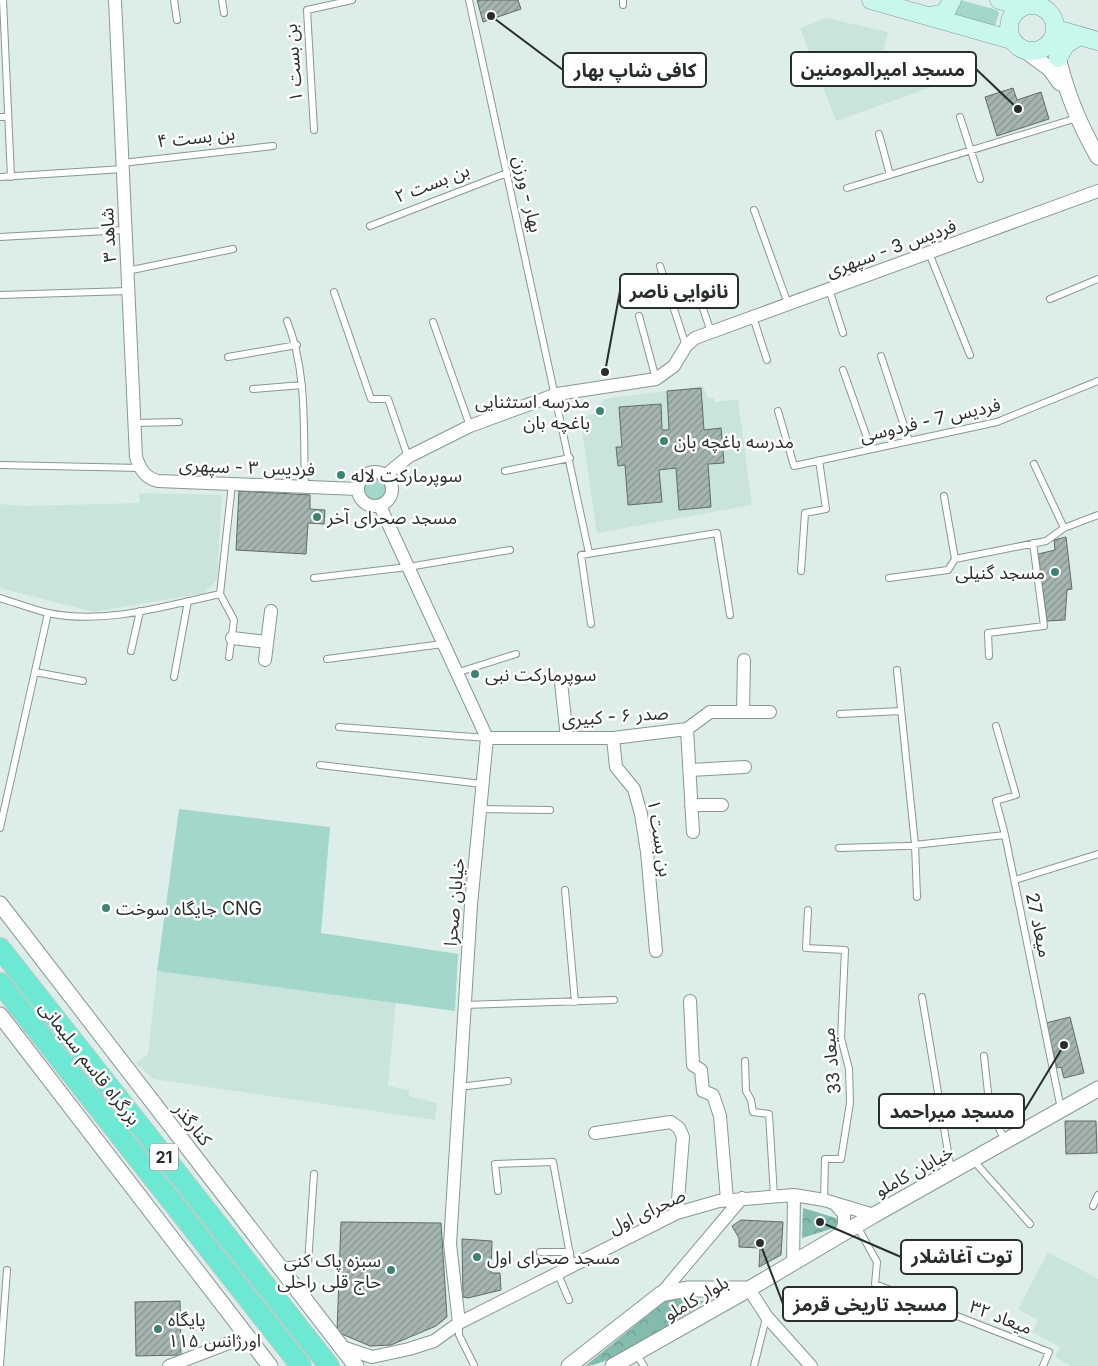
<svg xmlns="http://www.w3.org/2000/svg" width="1098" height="1366" viewBox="0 0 1098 1366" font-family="Inter,'Noto Sans Arabic',sans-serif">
<defs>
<pattern id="forest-crowns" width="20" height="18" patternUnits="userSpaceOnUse" patternTransform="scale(1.25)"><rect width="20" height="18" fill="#83bbaf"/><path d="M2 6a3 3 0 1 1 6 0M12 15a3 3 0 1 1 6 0" fill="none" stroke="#6b988f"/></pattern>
<pattern id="building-hatch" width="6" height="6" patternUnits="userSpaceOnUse" patternTransform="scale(1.25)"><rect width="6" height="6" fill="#a5b5b1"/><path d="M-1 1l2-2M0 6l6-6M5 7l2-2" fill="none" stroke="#869490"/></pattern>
</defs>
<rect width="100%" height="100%" fill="#ddeeea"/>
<path fill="#cae4dd" d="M826,18L888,32L883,53L961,70L960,77L836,121L800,28Z
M703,386L708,398H713L715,402L738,399L752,505L597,533L580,418L594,414L604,399Z
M139,493L222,495L217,579L205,593L94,612L0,588V504L24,506L140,503Z
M157,971L396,1002L388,1086L409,1090V1096L437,1103L435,1120L153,1079L136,1063L148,1054Z
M1048,1252L1098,1279V1366H1071L1055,1357L1060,1347L1032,1332L1038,1320L1018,1309Z"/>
<path fill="#a3d7cb" d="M960,0L997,10L999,13L995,26L992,27L952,16Z
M363 489a12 12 0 1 1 24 0a12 12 0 1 1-24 0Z
M179,809L330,827L321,933L458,954L455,1011L157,971Z"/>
<path fill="url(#forest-crowns)" d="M803,1208L836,1218L838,1220L837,1227L802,1238Z
M669,1298L705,1301C683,1318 610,1366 585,1366Z"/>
<path fill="url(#building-hatch)" stroke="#5e6d69" d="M477,0H518L521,9L483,22Z
M1013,88L1017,100L1041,92L1049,119L997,136L985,97Z
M701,388L704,430L721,428L724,463L708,464L711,507L679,510L676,468L659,470L662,502L628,505L625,465L618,466L616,447H622L619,407L661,404L662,430H669L667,391Z
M239,491L310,495V509L325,510L324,524L308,523L306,554L236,550Z
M1066,537L1072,589L1067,590L1065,620L1047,621L1038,554L1055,550L1054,540Z
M1070,1017L1084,1073L1064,1078L1061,1067L1057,1068L1046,1023Z
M1065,1121H1096L1097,1153L1066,1154Z
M741,1220L783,1222L781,1255L759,1267L760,1248L739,1247V1238L732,1226Z
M341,1222L441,1223L447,1317L436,1326L391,1345L370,1346L337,1332Z
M462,1239L492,1241L491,1273H500L501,1290L468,1298L463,1297Z
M180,1301L181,1355L136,1356L135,1302Z"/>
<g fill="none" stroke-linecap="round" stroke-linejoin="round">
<g stroke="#889794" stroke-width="8">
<path id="service" d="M3,0L11,177
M174,0L177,20
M222,0L224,13
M469,0L589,553
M623,5V0
M0,117H8
M960,117L980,179
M314,130L307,10L352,0
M879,134L890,175
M122,163L273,146
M0,177L123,169
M847,188L1077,118
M754,210L788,304
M370,226L507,173
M0,237L125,230
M929,253L970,355
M660,266L686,346
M127,271L233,249
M829,289L843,333
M697,291L711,332
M334,292L371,399H388L408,457
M0,295L128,291
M1050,299L1098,279
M639,316L656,379
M753,317L767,360
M287,321C308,373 303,432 305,487
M433,322L470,426
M881,356L909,441
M228,357L297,345
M843,370L871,449
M253,389L302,385
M778,411L794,466L997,422L1098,381
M134,423L179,422
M1034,464L1064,528
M0,465L141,468
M505,471L570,458
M944,496L955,559
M801,571L805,513L826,509L819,460
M314,578L408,567L510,550
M889,578L948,570L955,559L1046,541L1064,528L1098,515
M220,594L234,620L229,657
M0,598C16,603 32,609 48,613C105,625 164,606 220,594L232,484
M591,624L581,555L717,533L730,615
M131,651L140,611
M989,656L988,633L1044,626L1033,543
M327,659L443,644
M897,670L915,844L917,897
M35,672L83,681
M456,673L516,654
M174,677L188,601
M840,714L901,711
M996,726L1016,795L996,801L1005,835
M339,727L487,738
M320,765L482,784
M479,809L550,810
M0,828L48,613
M839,848L905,846L1005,835L1061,1109
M1015,880L1098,854
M565,890L575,1002
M808,910L806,948L845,950L841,1038L849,1069L850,1103L841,1159H825L824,1200
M922,997L951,1170
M464,1005L614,1000
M984,1056L990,1111L1005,1140
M745,1061L746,1091L751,1100L753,1112L769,1114L774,1196
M459,1087L508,1081
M973,1160L1030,1224
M498,1191L495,1164L553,1162L572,1266
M1093,1206L1098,1195
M857,1226L877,1262L875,1284L1049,1352L1043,1366
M540,1252H570
M280,1266L308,1263L314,1174
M558,1274L569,1300
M459,1324V1335L474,1365
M636,1354L644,1366
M0,1365L7,1270
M754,1366L766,1318"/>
</g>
<g stroke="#889794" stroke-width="14">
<path id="minor" d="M115,0L136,457C140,469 145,478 158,481L358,489
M1041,0L1046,9
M358 489a17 17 0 1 1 34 0a17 17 0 1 1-34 0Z
M386,475L408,457L470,426L557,394L656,379L674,366L686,346L695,338L1098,191
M380,506L487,738L471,905L450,1244L459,1323
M232,638L267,642
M265,660L271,611
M561,682L567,738
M743,712L744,660
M687,729L693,832
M487,738H613L687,729L710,712H770
M613,738L616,767L634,789L641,814L647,852L656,951
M690,770L745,767
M691,805H722
M690,1001L693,1065L701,1070L703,1091L713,1095L720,1116L727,1200
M595,1133L671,1122L679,1128L683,1137L677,1213
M834,1203L844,1214V1224L840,1235
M793,1263L794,1195
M749,1289L767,1317L811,1366
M661,1294L742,1198
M339,1346L372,1357L409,1349L434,1341L459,1323L677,1213L719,1201L794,1195L824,1200L874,1215
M169,1366L247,1336"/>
</g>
<g stroke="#889794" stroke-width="17">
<path id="tertiary" d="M1054,36C1061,80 1076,119 1098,157
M1023,49L1050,69L1060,83
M0,904L356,1366
M0,1015L270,1366
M569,1366L661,1294L687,1289H749
M613,1366L749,1289L874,1215L1098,1089"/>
</g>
<g stroke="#889794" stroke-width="19">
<path id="secondary" d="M871,0L1012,40
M999,0L1022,7
M1009 28a23 23 0 1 1 46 0a23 23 0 1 1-46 0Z
M930,16L945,13L952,0
M1056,29L1098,41
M1058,58L1066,44L1080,36"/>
</g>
<g stroke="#c7c9c8" stroke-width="22">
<path id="trunk" d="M0,948L329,1366
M0,983L301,1366"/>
</g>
<use href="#service" stroke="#fff" stroke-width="6"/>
<use href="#minor" stroke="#fff" stroke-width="12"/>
<use href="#tertiary" stroke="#fff" stroke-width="15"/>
<use href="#secondary" stroke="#c8f7ee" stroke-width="18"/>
<use href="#trunk" stroke="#6ce8d3" stroke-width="20"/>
</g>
<g fill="#3e8274" stroke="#fff" stroke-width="2">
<circle cx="600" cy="411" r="5"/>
<circle cx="664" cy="441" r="5"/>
<circle cx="341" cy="475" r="5"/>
<circle cx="317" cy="517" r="5"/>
<circle cx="1055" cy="572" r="5"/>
<circle cx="475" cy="674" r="5"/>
<circle cx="106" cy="908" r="5"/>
<circle cx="477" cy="1257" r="5"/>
<circle cx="391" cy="1270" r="5"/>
<circle cx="158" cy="1329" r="5"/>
</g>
<g text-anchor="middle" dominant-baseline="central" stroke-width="5" stroke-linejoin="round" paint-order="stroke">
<rect fill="#fff" stroke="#686d6b" stroke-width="1" x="150" y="1143.5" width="28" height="27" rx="4"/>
<g font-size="16" font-weight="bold" fill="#282e2c">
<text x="164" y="1157">21</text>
</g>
<g font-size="18" fill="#282e2c" stroke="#fff">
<text transform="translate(293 63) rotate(-94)">بن بست ۱</text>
<text transform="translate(196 137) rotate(-6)">بن بست ۴</text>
<text transform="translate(432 183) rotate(-21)">بن بست ۲</text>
<text transform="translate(528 194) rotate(77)">بهار - ورزن</text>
<text transform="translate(108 235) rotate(-93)">شاهد ۳</text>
<text transform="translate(891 248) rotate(-20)">فردیس 3 - سپهری</text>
<text transform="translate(930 420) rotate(-13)">فردیس 7 - فردوسی</text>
<text transform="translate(247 467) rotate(2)">فردیس ۳ - سپهری</text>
<text transform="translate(615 716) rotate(-4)">صدر ۶ - کبیری</text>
<text transform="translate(660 838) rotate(81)">بن بست ۱</text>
<text transform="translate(454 902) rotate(-85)">خیابان صحرا</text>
<text transform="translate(1039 925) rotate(78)">میعاد 27</text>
<text transform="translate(831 1061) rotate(-96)">میعاد 33</text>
<text transform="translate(90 1063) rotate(52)">بزرگراه قاسم سلیمانی</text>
<text transform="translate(193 1124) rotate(52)">کنارگذر</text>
<text transform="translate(914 1171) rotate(-29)">خیابان کاملو</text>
<text transform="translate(647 1211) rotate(-25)">صحرای اول</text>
<text transform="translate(696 1298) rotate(-30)">بلوار کاملو</text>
<text transform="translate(1001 1317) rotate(21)">میعاد ۳۲</text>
</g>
<g font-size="18" fill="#282e2c" stroke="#fff" text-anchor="start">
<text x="590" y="401" text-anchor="end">مدرسه استثنایی<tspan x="590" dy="21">باغچه بان</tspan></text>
<text x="674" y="441">مدرسه باغچه بان</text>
<text x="351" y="475">سوپرمارکت لاله</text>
<text x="327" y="517">مسجد صحرای آخر</text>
<text x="1045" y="572" text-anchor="end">مسجد گنیلی</text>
<text x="485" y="674">سوپرمارکت نبی</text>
<text x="116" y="908">جایگاه سوخت CNG</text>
<text x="487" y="1257">مسجد صحرای اول</text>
<text x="381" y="1260" text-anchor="end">سبزه پاک کنی<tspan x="381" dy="21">حاج قلی راحلی</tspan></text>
<text x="168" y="1319">پایگاه<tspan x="168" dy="21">اورژانس ۱۱۵</tspan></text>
</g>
</g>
<path fill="none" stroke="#282e2c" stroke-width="2" d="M1018 109L976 69M491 16L563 70M605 372L620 291M1064 1045L1024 1111M820 1222L901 1257M760 1243L783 1304"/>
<g fill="#282e2c" stroke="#fff" stroke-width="2">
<circle cx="1018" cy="109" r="5"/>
<circle cx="491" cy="16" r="5"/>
<circle cx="605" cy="372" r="5"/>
<circle cx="1064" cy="1045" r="5"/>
<circle cx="820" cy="1222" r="5"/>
<circle cx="760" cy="1243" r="5"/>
</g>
<g fill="#fff" stroke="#282e2c" stroke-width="2">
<rect x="791" y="52" width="185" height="34" rx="5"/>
<rect x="563" y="53" width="143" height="34" rx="5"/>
<rect x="620" y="274" width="118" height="34" rx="5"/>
<rect x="879" y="1094" width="145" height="34" rx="5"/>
<rect x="901" y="1240" width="121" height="34" rx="5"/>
<rect x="783" y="1287" width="174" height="34" rx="5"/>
</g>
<g font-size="19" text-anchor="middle" font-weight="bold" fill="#282e2c">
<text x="883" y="76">مسجد امیرالمومنین</text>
<text x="635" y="77">کافی شاپ بهار</text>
<text x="679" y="298">نانوایی ناصر</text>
<text x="952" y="1118">مسجد میراحمد</text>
<text x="962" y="1263">توت آغاشلار</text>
<text x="870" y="1311">مسجد تاریخی قرمز</text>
</g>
</svg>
